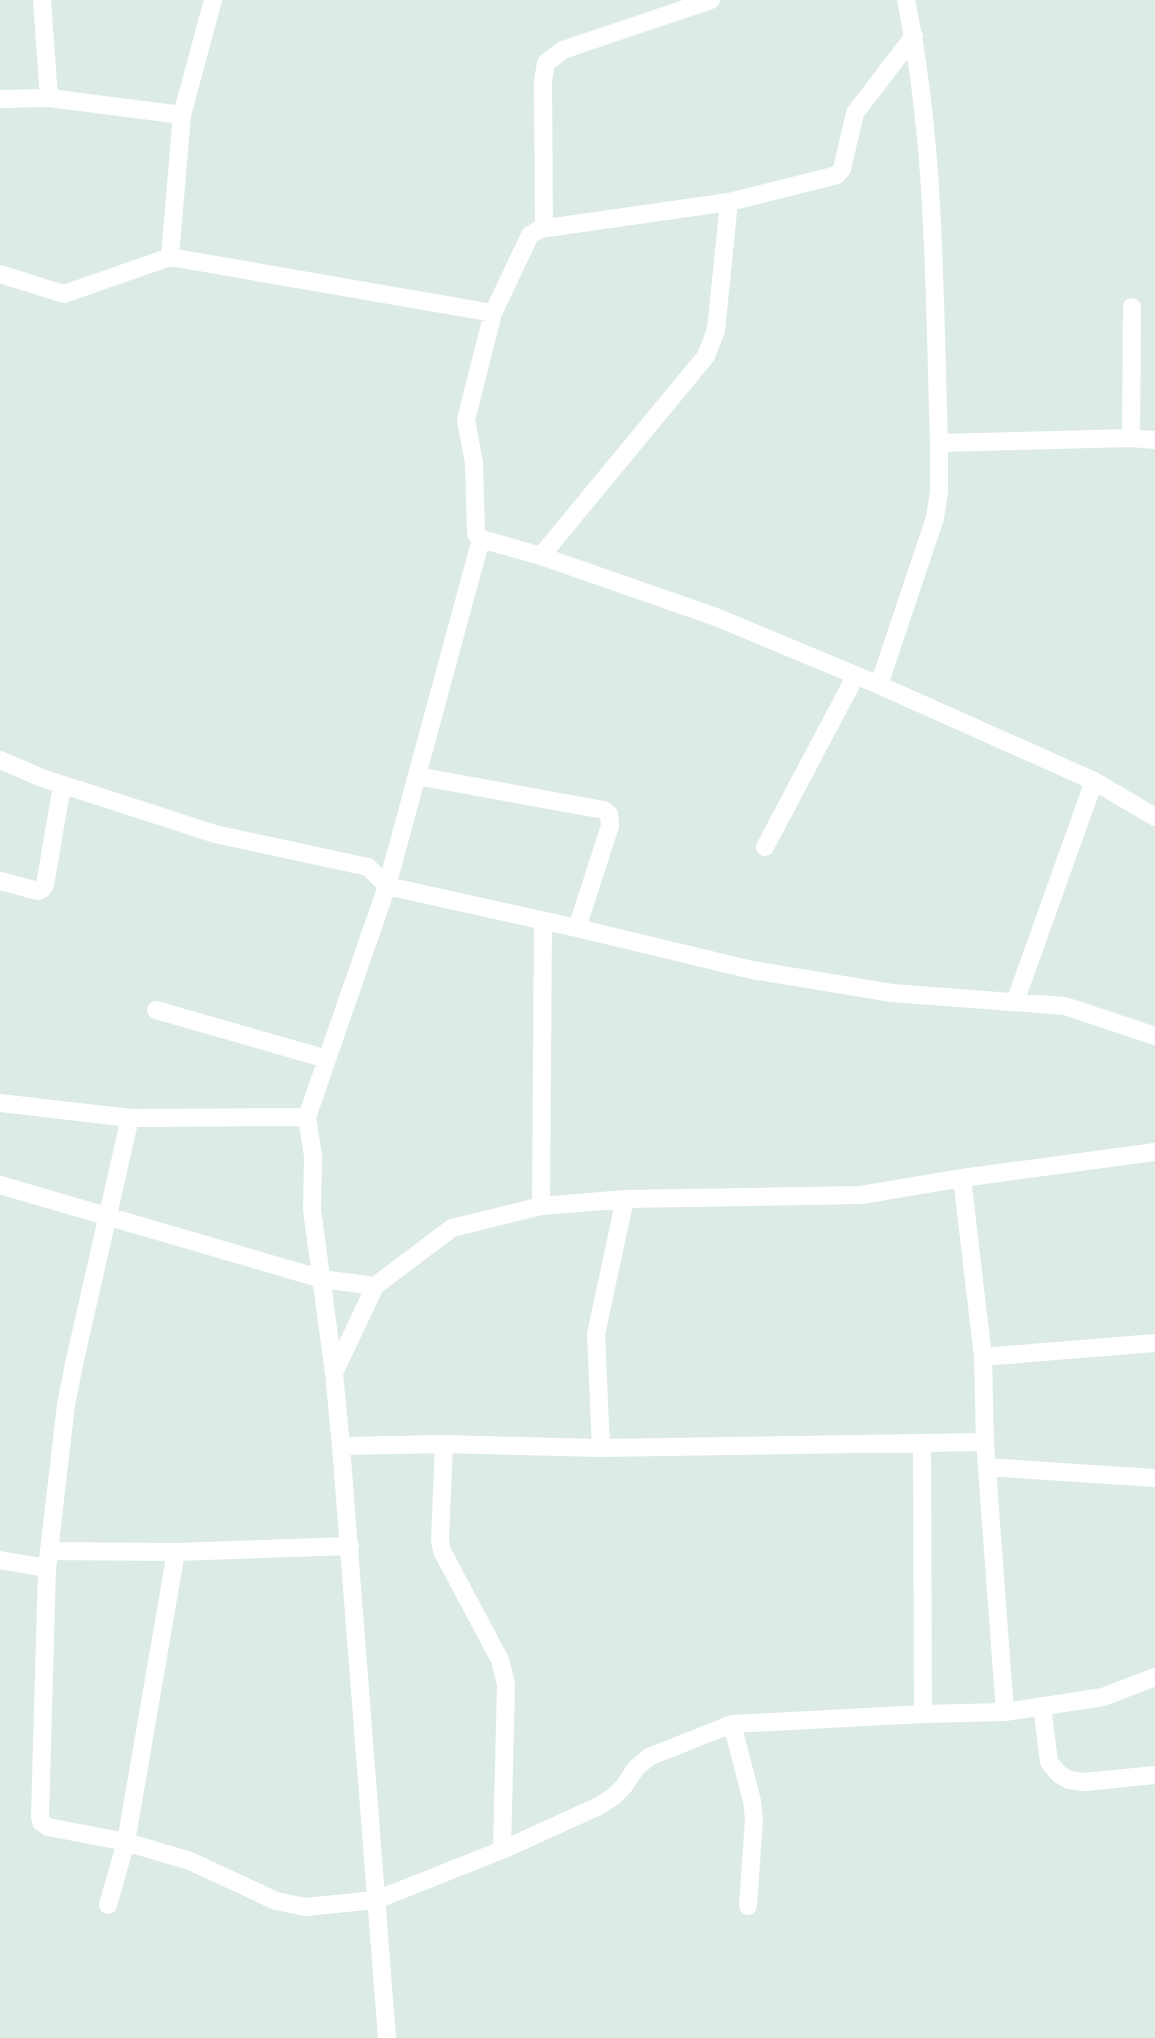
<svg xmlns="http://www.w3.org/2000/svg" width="1155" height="2038" viewBox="0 0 1155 2038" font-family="'Golos Text',sans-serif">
<rect width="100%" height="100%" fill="#ddebe5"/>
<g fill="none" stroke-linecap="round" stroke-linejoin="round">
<path stroke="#fff" stroke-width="18" d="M42,0L49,98
M0,99L49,98L182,115
M544,228L543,81L546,63L563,50L711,0
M170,257L182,115L213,0
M0,274L64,294L170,257L493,313L466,420L474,463L476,534L481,539L541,556L716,617L879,685L1094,781L1155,817
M493,313L530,235L540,229L729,202L837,175L842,169L855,113L914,36
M1131,438L1132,307
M939,443L1131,438L1155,440
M541,556L706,356L716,330L729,202
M879,685L935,518L939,492V443C934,295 936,145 906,0
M0,760L42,778L215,834L368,867L387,886L577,928L752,970L892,993L1065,1006L1155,1036
M417,776L604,810L609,814L610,826L577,928
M765,847L855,677
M0,881L38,891L42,889L45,885L62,785
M1015,1002L1094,781
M156,1010L327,1059
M0,1103L130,1118L307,1117
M130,1118L74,1364L66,1405L47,1568L40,1816L41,1822L48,1827L126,1842L190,1861L276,1901L305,1907L376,1900L502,1850L599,1806L613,1797L624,1786L636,1768L649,1757L732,1724L923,1714L1005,1712L1103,1697L1155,1677
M962,1178L983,1357L985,1442L1005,1712
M0,1185L322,1279L375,1286
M541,1206L543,921
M983,1357L1155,1343
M334,1373L375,1286L452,1228L541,1206L625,1199L861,1195L962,1178L1155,1152
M922,1443L923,1714
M444,1444L440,1540L442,1551L500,1660L506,1684L502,1850
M341,1446L444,1444L601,1448L985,1442
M601,1448L596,1334L625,1199
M987,1467L1155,1478
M49,1551L176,1552L350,1546
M0,1560L47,1568
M1042,1706L1049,1762L1059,1774L1069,1780L1085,1782L1155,1775
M732,1724L752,1801L754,1819L748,1906
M108,1905L126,1842L176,1552
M387,2038L341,1446L334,1373L312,1210L313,1156L307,1117L387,886L481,539"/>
</g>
</svg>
